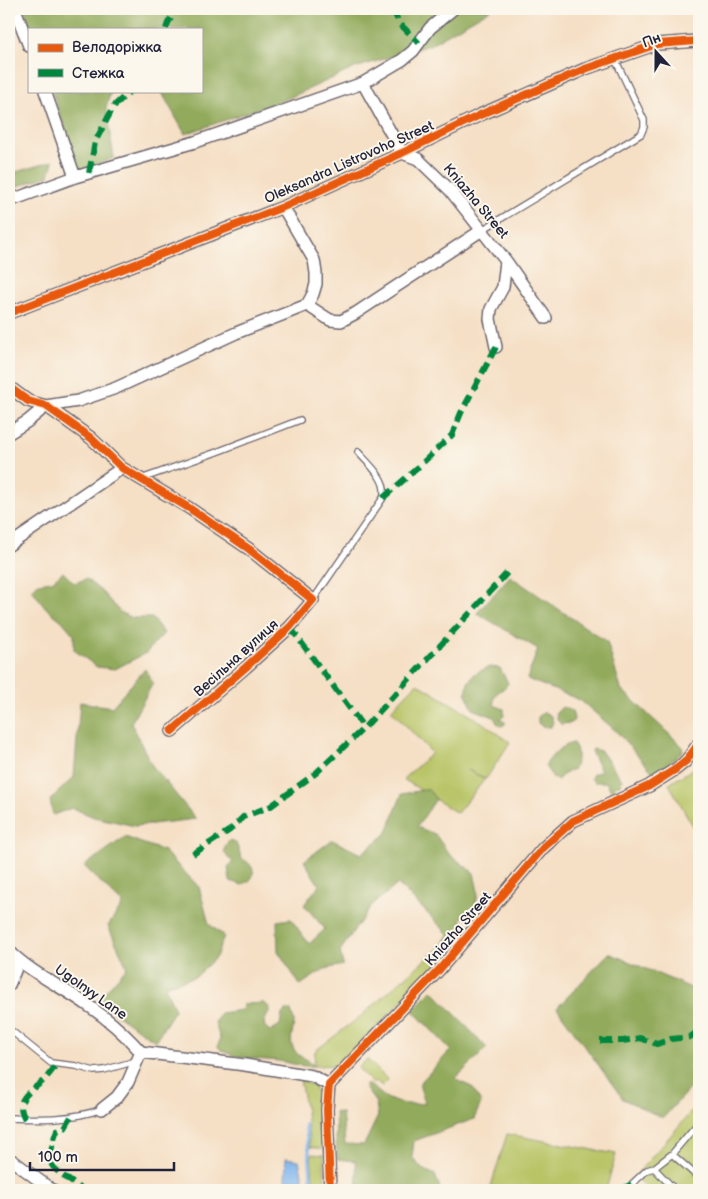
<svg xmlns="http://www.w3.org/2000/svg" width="708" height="1199" viewBox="0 0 708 1199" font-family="'Balsamiq Sans',sans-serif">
<rect width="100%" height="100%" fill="#fbf7ec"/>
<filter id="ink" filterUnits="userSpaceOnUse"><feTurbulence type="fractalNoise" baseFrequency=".02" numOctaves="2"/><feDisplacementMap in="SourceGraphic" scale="10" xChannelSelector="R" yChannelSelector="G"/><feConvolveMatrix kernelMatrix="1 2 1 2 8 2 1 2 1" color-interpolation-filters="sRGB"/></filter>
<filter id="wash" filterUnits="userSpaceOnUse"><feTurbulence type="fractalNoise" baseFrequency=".0096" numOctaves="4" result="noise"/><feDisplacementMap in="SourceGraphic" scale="20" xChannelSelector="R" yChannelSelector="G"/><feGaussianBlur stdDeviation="1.12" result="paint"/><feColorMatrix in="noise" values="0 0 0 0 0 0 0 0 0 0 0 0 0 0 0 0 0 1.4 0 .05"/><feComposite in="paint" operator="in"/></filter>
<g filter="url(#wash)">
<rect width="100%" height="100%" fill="#f5dfc5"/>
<path fill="#b8c466" stroke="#6d7350" d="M417,683L483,723L510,742L486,779L468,770L485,779L457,813L403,779L432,753L391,710Z
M699,765V826L694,828L669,784Z
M443,944L456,945L340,1065L314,1066L315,1051L361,1016Z
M367,1059L388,1080L382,1086L376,1081L372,1083L358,1068Z
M300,1080L312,1085L321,1098L322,1149L310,1147L306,1112Z
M699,1103V1190H648L635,1176Z
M507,1134L616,1154L606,1190H499L490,1189Z
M311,1154L324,1155L325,1190H314Z"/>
<path fill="#92aa5b" stroke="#5a664b" d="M24,9H491L429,45L355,68L289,98L185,134L161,91H201V29H31Z
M52,91H111L106,108L114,158L79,171Z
M53,161L49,176L9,189V174Z
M63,572L74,583L86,579L102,592L120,612L132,618H152L164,633L146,653L115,669L97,667L74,650V635L62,621L46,608L32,590L38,583L52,581Z
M510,576L607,642L621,689L682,746L683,751L656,776L616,731L580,700L527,679L538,649L477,613Z
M489,667L500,668L508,683C503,693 492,690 494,705L504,709V715L500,719L506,723L504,725L501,726L497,723L494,717L473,709L466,694L468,683L474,674Z
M145,669L153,683L131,723L151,764L196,819L135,826L94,817L72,808L53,815L50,800L74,777L80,702L112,707Z
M562,707L572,711L574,719L572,723L561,724L557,720L556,713Z
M544,712L551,716L553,722L551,727H543L538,723V717Z
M573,743C580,752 577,759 574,769L561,776L558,780L553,778L545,766C551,756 561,745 573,743Z
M593,749L601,751L622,780L620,785H615V790L617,792L613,794L606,782H594L591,778L593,774L601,771L591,751Z
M428,789L436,799L417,827L435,834L449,854L474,873L478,892L474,913L461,918L466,932L456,945L443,944L449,935L398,884L372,905L340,951L343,965L325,969L300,985L278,951L277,921L291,919L309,944L325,929L304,905L319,885L304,861L332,840L361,854L386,834L402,794Z
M125,837L164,851L199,887L209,924L224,936L216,957L197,976L165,986L175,1010L155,1041L97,1001L127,967L108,926L123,904L84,866Z
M230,840L236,843L242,859C250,862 258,872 250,880C250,881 243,884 242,885L230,881L228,867L233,861C222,854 222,849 230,840Z
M609,953L691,988L699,999V1078L663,1118L623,1099L557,1008Z
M432,990L487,1048L456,1078L460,1082L472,1087L481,1103L474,1119L414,1141L412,1157L421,1168L435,1175L441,1190H357L356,1161L337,1159L335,1112L342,1113L345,1144L364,1145L378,1116L376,1103L365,1088V1084C373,1086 378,1092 385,1097C399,1105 409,1105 425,1103L419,1084L451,1050L412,1010Z
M264,1003L269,1007V1012L264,1022L265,1027L270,1031L280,1025L282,1014L286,1010L291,1011C292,1015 294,1019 294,1023C293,1033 288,1041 295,1051C299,1058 309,1058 314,1066C301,1067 291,1063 279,1061C261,1059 231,1060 218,1047L220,1039L215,1023L220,1013L242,1010L243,1004H245Z"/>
<path fill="#7db4ec" stroke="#506b94" d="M286,1158L299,1160L304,1184H285Z"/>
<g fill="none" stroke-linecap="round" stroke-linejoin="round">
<path stroke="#7db4ec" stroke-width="3" d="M305,1124L309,1151L312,1190"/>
</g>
</g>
<g filter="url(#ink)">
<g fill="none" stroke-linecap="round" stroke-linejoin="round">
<g stroke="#6c646b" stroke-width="8">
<path id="service" d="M482,230L641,134L644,127V120L615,59
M141,479L214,453L300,420
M313,600L383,498C384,497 384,490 384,489C383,476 366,461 358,452
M9,1029L51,1063L76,1066L94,1071L104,1070L136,1061
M9,1118C40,1119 72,1120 102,1109
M672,1154L699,1178
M654,1168L675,1190
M637,1190L632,1184L647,1170L654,1168L672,1154L699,1122"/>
</g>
<g stroke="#6c646b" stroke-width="14">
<path id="minor" d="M15,9L29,46
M453,9L430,28L413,51L402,60L363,83L402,153L418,159L450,190L506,261L546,318
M45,91L75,177
M9,201L75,177L195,142L363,83
M283,207L314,260L316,273V284L313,294L307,305
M9,313L283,207L402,153L480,115L585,69L657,44L697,41H699
M496,347L490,319L491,309L503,287L506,261
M9,387L28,401L46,406L91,438L122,468L189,508L249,549L313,600L290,627L246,667L172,731
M9,433L28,421L46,406L78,401L116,388L236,333L307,305L330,320L341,321L356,313L482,230
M9,545L122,468
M9,951C32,974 63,987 89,1006C108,1019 125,1034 141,1052L128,1082L117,1097L102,1109
M9,985L19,961
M141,1052L245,1065L312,1076L329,1085
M13,1161L52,1190
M330,1190L327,1109L329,1085L439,970L543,848L573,821L649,786L676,769L686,761L699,743"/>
</g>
<use href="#service" stroke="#fff" stroke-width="5.5"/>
<use href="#minor" stroke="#fff" stroke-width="11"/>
<path stroke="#00873e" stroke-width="6" stroke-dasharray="12 6" stroke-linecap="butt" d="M392,9L400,24L419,43
M166,29L168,23L176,10V9
M89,173L95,142L114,106L128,93L129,91
M383,498L415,470L452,435L461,413L496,347
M290,627L364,728
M193,854L230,830L243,817L271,806L316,773L364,728L507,573
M600,1041H623L640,1038L657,1044L671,1039L690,1037L699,1031
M71,1117L65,1127L57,1130C54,1137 48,1158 52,1165C56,1172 76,1185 83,1190
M25,1119C13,1098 31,1092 44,1080C49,1075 53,1069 57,1064
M621,1190L632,1184"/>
<g stroke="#fbf7ec" stroke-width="11">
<path id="cycleway" d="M9,313L283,207L402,153L480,115L585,69L657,44L697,41H699
M9,387L28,401L46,406L91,438L122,468L189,508L249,549L313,600L290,627L246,667L172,731
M330,1190L327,1109L329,1085L439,970L543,848L573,821L649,786L676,769L686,761L699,743"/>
</g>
<use href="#cycleway" stroke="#e8590c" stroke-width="8"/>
</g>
</g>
<g text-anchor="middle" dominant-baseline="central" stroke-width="4" stroke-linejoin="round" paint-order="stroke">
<g font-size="14" fill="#22223b" stroke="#fbf7ec">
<text transform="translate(349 162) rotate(-24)">Oleksandra Listrovoho Street</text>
<text transform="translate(476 201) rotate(50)">Kniazha Street</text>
<text transform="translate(236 658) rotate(-42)">Весільна вулиця</text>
<text transform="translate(458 929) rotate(-49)">Kniazha Street</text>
<text transform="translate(91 992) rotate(35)">Ugolnyy Lane</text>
</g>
</g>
<rect width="708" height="1199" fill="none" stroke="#fbf7ec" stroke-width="30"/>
<rect x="28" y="28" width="175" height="65" fill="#fbf7ec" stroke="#a4a2a5"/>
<rect x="38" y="44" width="25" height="8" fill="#e8590c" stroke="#a4a2a5"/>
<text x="72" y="52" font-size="15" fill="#22223b">Велодоріжка</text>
<rect x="38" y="69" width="25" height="8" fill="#00873e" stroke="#a4a2a5"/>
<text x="72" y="78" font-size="15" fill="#22223b">Стежка</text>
<g transform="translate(656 52) rotate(339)" stroke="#fbf7ec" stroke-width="4" paint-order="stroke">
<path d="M0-4L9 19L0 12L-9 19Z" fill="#22223b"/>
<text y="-8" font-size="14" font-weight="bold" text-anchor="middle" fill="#22223b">Пн</text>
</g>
<path d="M30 1162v8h144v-8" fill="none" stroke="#22223b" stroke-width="2.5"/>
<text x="38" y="1162" font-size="15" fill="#22223b" stroke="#fbf7ec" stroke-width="4" paint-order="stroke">100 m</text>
</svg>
